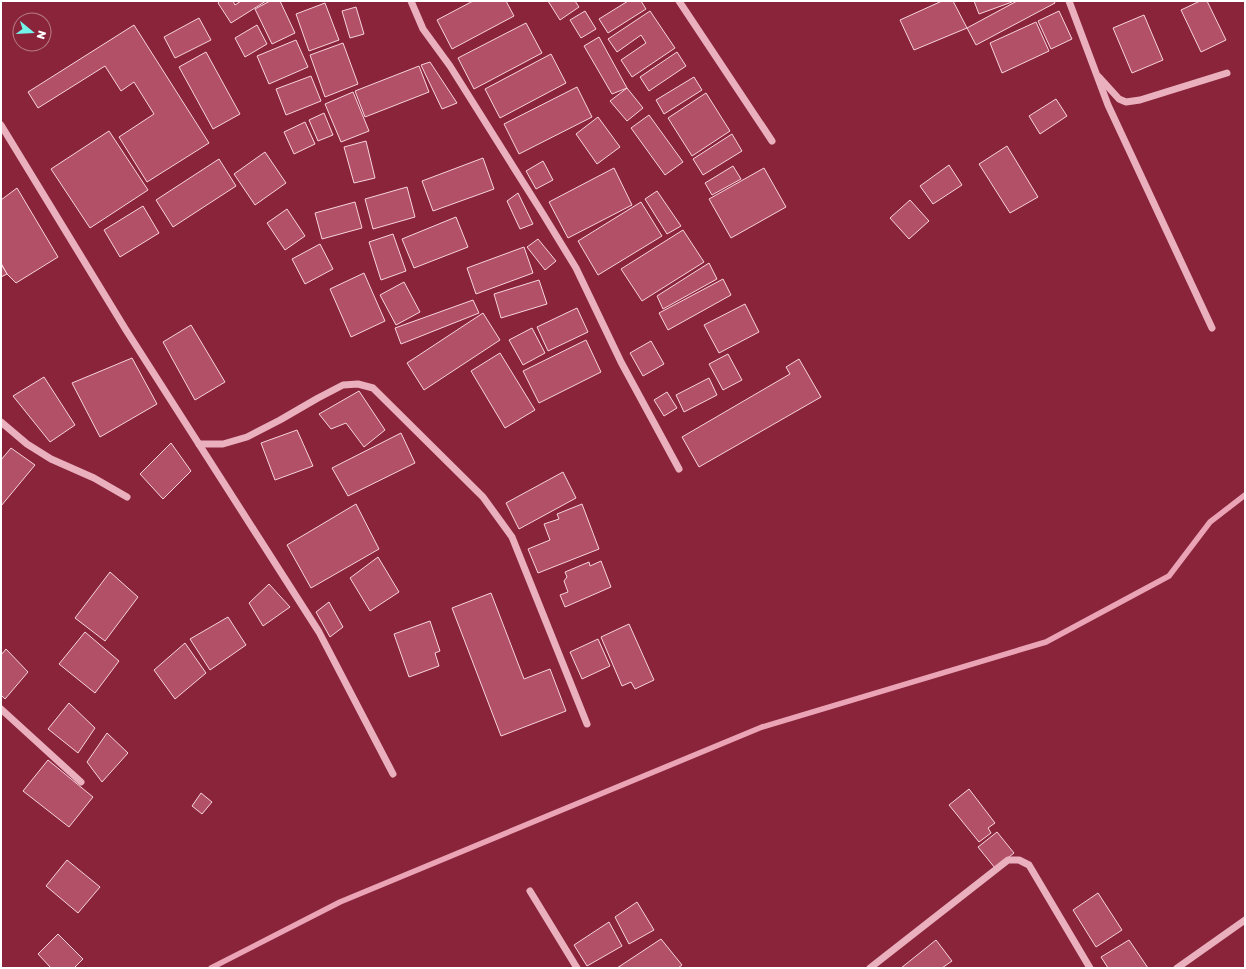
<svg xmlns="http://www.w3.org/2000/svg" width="1246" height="969" font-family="'Golos Text',sans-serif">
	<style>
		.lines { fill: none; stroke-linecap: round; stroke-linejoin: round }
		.stream { stroke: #eaa4b6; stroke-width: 5.5 }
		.building { fill: #b25068; stroke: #f7d4dd }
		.minor { stroke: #eab0be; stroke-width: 7 }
	</style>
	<rect width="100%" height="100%" fill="#89243b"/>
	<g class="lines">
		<path class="stream" d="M211,968L340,902L762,727L1046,642L1169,576L1210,522L1245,495"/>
	</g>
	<g class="building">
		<path d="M220,1H233L235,5L241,1H266L231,23L218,3Z"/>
		<path d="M270,1H280L295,33L272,44L255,9Z"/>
		<path d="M473,1H506L514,16L452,49L437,20Z"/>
		<path d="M548,1H575L579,7L560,20Z"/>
		<path d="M628,1H641L646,9L608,33L599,19Z"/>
		<path d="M942,1H953L967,28L914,50L900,20Z"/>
		<path d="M974,1H1012V2L979,14Z"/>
		<path d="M1017,1H1054L1055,3L976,45L967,28Z"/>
		<path d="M1200,1H1207L1226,40L1201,52L1181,10Z"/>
		<path d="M325,3L339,40L309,51L296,14Z"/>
		<path d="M356,7L364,34L350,38L342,11Z"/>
		<path d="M585,11L596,29L581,38L570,20Z"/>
		<path d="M650,11L675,48L632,77L621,60L646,43L641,35L617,52L608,39Z"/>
		<path d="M1059,11L1072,39L1051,49L1038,21Z"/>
		<path d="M1144,15L1163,60L1132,73L1113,28Z"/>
		<path d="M199,18L211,40L175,58L164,37Z"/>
		<path d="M1036,22L1049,51L1002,73L990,43Z"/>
		<path d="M526,23L542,53L474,89L458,58Z"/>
		<path d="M134,25L209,143L147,182L119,137L154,114L134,82L121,91L105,66L38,108L28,92Z"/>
		<path d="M257,25L267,44L245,57L235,38Z"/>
		<path d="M599,37L627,88L612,94L584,46Z"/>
		<path d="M296,40L308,67L269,84L257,56Z"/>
		<path d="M343,43L358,84L325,97L310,55Z"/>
		<path d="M206,52L240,114L213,129L179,67Z"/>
		<path d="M677,52L686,66L649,91L640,77Z"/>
		<path d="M551,54L566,83L500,118L485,89Z"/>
		<path d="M430,62L457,103L442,109L421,65Z"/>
		<path d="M419,66L429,92L365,117L355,91Z"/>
		<path d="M311,76L321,101L286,115L276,89Z"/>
		<path d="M694,77L702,90L664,114L656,100Z"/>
		<path d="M577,87L592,117L519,154L504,124Z"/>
		<path d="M627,88L643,108L627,121L610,101Z"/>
		<path d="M353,92L369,131L341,142L325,104Z"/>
		<path d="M706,93L730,131L692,156L668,118Z"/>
		<path d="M1056,99L1067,116L1040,134L1029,116Z"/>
		<path d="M324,113L333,135L318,141L309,120Z"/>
		<path d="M649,115L683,162L665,175L631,128Z"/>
		<path d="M598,117L620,147L597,164L576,134Z"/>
		<path d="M305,122L315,144L294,154L284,132Z"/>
		<path d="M109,131L148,190L90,228L51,169Z"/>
		<path d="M732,134L742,151L703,175L693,159Z"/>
		<path d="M366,141L375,178L354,183L344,147Z"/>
		<path d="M1007,146L1038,197L1010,213L979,164Z"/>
		<path d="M265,152L286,183L255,205L234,174Z"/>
		<path d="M483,158L494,189L433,211L422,181Z"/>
		<path d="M219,159L236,186L173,227L156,200Z"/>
		<path d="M543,161L553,180L536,189L526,171Z"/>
		<path d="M949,165L962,185L933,204L920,186Z"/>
		<path d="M733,166L741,179L712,195L705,183Z"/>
		<path d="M614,168L632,205L568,238L549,202Z"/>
		<path d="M764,168L786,207L731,238L709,199Z"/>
		<path d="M407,187L415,217L373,229L365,199Z"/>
		<path d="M17,188L58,257L16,283L7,274L1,263V200Z"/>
		<path d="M657,191L681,226L667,234L645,199Z"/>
		<path d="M518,193L533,224L520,229L507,201Z"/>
		<path d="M910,200L929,221L909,239L890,218Z"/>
		<path d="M355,202L362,228L322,239L315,213Z"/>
		<path d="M641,202L662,236L598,275L578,241Z"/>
		<path d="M143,206L159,233L120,257L104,230Z"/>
		<path d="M287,209L305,236L285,250L267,223Z"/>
		<path d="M456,217L468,247L414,268L402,239Z"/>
		<path d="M683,230L704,262L642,301L621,269Z"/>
		<path d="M393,234L406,271L381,280L369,242Z"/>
		<path d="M538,239L556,261L545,270L527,247Z"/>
		<path d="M320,244L333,269L305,284L292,259Z"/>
		<path d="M524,247L533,273L476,294L467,268Z"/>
		<path d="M709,263L717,279L663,309L657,296Z"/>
		<path d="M1,264L7,274L1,277Z"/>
		<path d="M364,273L385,321L351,337L330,289Z"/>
		<path d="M723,279L731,295L668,330L659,313Z"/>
		<path d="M539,280L547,304L501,318L494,294Z"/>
		<path d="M404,282L420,312L396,325L380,295Z"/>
		<path d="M473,300L479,313L401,344L395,328Z"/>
		<path d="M745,304L759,332L719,353L704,325Z"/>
		<path d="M577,308L588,332L548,351L537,327Z"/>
		<path d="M483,313L500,340L424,390L407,363Z"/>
		<path d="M191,325L225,382L195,400L163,342Z"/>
		<path d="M532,328L545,353L523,365L509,340Z"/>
		<path d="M586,340L601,372L539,403L523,371Z"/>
		<path d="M651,341L664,364L643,376L630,353Z"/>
		<path d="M500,353L535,410L505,428L471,371Z"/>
		<path d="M728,354L742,380L723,390L709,364Z"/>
		<path d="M132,358L157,404L100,437L72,383Z"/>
		<path d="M799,359L821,397L699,467L682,437L790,374L786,367Z"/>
		<path d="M44,377L75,425L50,442L13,396Z"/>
		<path d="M709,378L717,395L684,412L676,395Z"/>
		<path d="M359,391L385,430L364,447L346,423L331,429L319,414Z"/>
		<path d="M667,392L677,408L664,416L654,400Z"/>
		<path d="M297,430L313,466L275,480L261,443Z"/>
		<path d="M401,433L415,463L348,496L332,468Z"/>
		<path d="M171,443L191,471L163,499L140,474Z"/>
		<path d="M11,448L35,465L1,506V460Z"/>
		<path d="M563,472L576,498L519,529L506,503Z"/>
		<path d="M356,504L379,549L311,588L287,545Z"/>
		<path d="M582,504L599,549L538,573L528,549L550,540L544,524L559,519L557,514Z"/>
		<path d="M378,557L399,592L370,611L350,578Z"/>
		<path d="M601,561L611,587L565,607L560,595L568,592L564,581L567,577L565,572L589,562L590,566Z"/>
		<path d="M110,572L138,597L105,641L75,618Z"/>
		<path d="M269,584L290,607L263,626L249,603Z"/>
		<path d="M491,593L524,679L550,669L566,711L501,736L452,608Z"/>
		<path d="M329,602L343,627L330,637L316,612Z"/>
		<path d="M228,617L246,645L210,670L190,639Z"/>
		<path d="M430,621L440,651L435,653L439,666L409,677L394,634Z"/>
		<path d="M629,624L654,680L635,689L631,682L622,686L601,637Z"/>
		<path d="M85,632L119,661L95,693L59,664Z"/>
		<path d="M598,639L610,666L582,679L570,652Z"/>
		<path d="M185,643L206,673L175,699L154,670Z"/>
		<path d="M6,649L28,672L5,699L1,695V655Z"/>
		<path d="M69,703L95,728L78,753L48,729Z"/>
		<path d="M107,733L128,753L102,782L87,762Z"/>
		<path d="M48,760L93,797L69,827L23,791Z"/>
		<path d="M969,789L995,823L988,828L991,833L979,842L949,805Z"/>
		<path d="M201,793L212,802L202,814L192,806Z"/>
		<path d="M997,832L1014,853L995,868L978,847Z"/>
		<path d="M67,860L100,887L78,913L46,886Z"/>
		<path d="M1098,893L1122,930L1096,947L1073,910Z"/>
		<path d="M637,902L654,930L629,944L615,917Z"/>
		<path d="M609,922L622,946L587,966L574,945Z"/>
		<path d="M58,934L83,959L74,968H51L38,954Z"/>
		<path d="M661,939L682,965L678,968H617Z"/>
		<path d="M936,940L952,961L942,968H901Z"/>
		<path d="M1129,940L1148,968H1108L1101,957Z"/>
	</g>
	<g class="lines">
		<g class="minor">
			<path d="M411,1L423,29L450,66L543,214L576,268L621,362L679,469"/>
			<path d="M679,1L772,141"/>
			<path d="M1069,1L1108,105L1212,328"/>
			<path d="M1099,77L1119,99L1126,102L1140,100L1227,73"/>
			<path d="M1,125L126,330L319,632L393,774"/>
			<path d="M1,422L27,444L51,459L94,478L127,497"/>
			<path d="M199,444H223L247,437L280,420L318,398L343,385L358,384L373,388L483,497L512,537L587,724"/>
			<path d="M1,709L81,782"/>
			<path d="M530,891L577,968"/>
			<path d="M870,968L1008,860H1019L1029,865L1090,968"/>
			<path d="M1177,968L1245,920"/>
		</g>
	</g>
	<rect width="1246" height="969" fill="none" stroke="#ffffff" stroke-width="4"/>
	<g transform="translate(32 32) rotate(108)"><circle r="19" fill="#89243b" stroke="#b87c89"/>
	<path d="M0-3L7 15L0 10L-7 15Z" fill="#73f4ea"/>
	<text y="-6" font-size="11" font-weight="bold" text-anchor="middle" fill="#ffffff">N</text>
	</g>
</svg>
